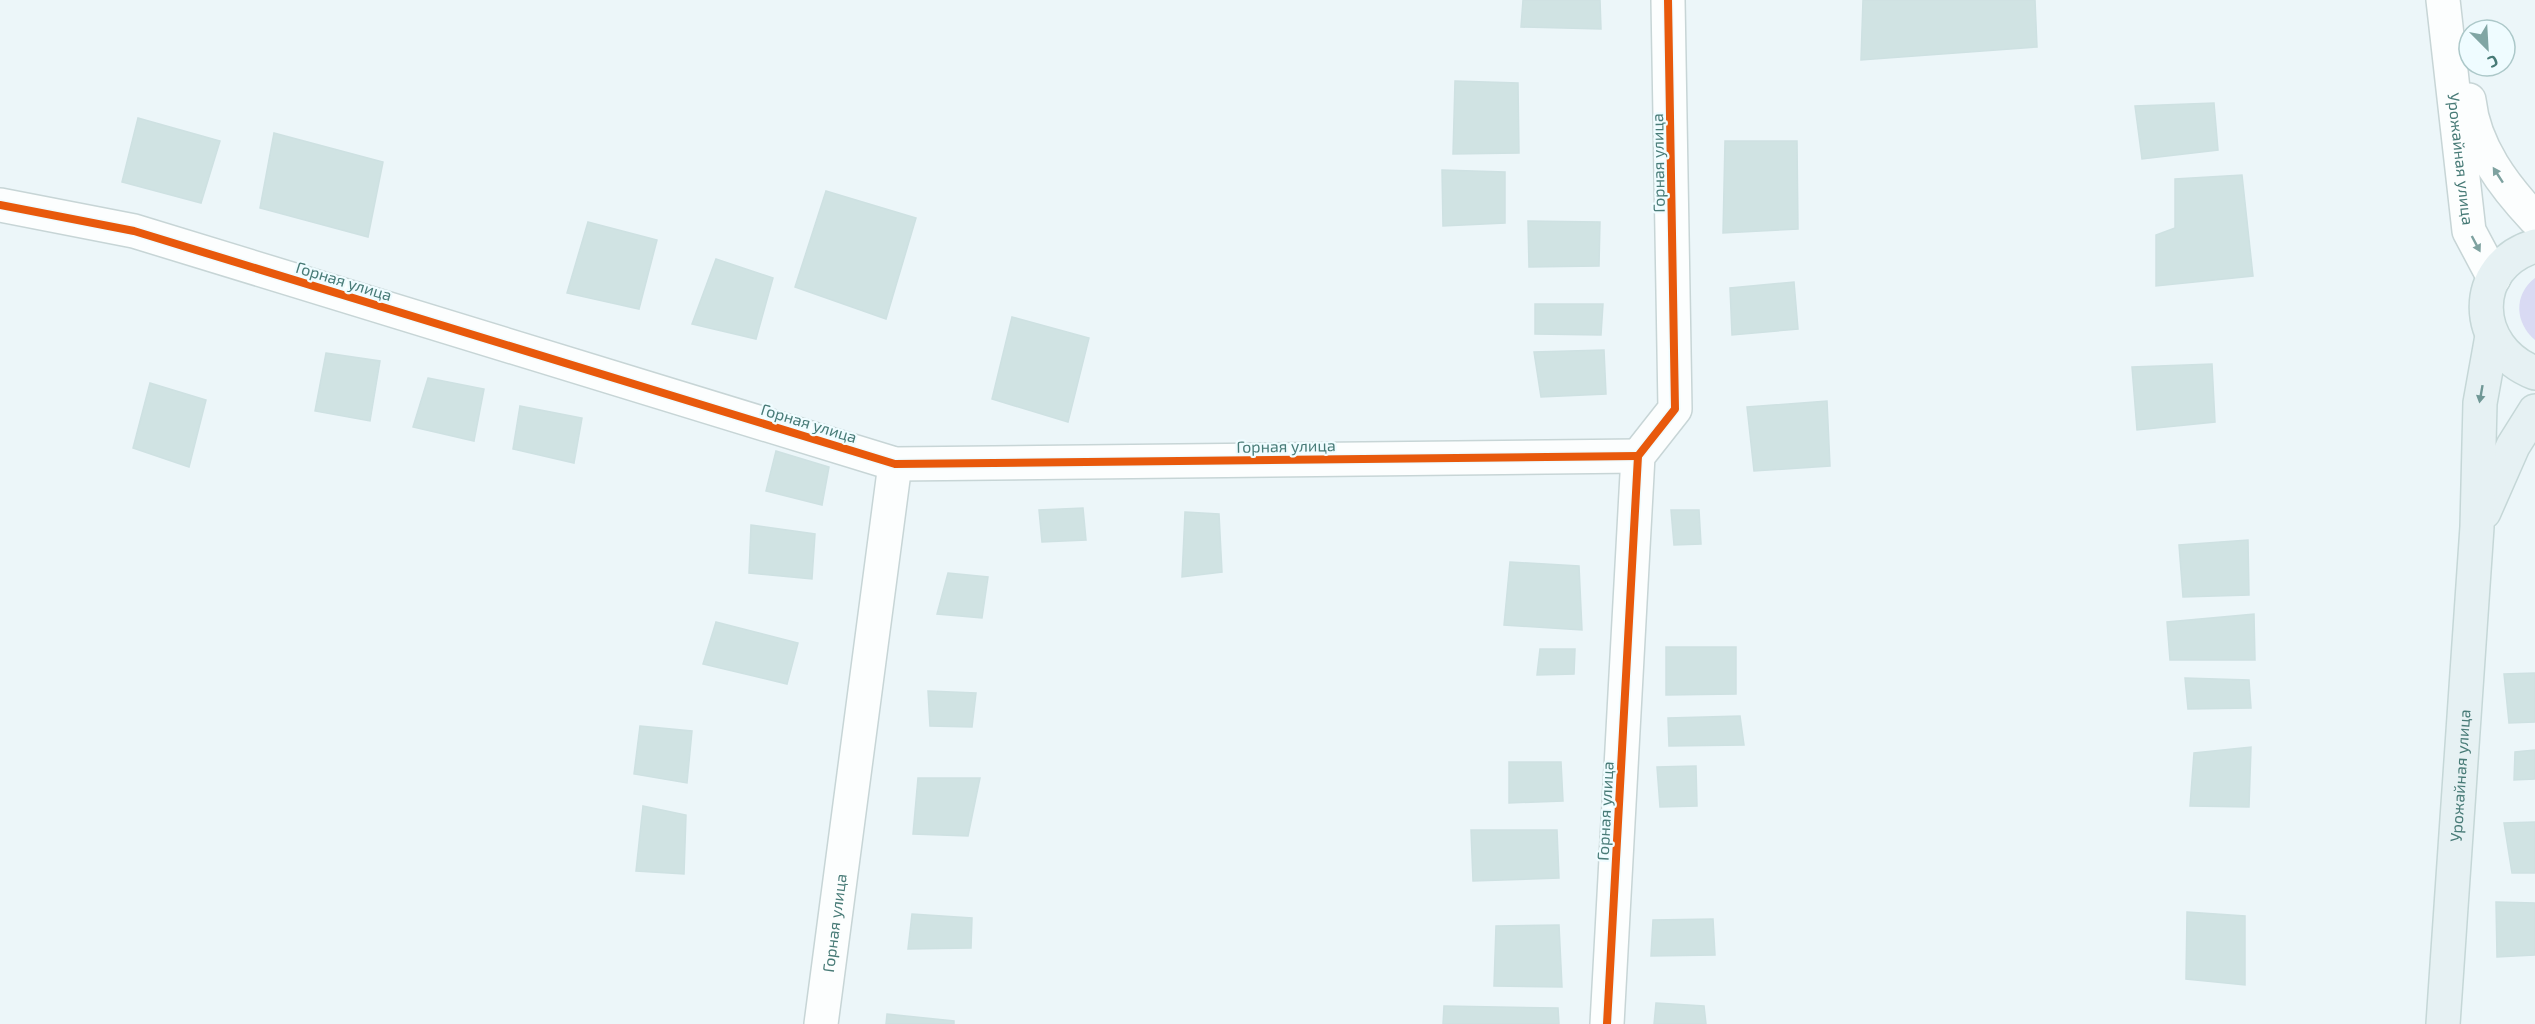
<svg xmlns="http://www.w3.org/2000/svg" width="2535" height="1024" font-family="'Exo 2',sans-serif">
	<style>
		.green { fill: #d9daf3 }
		.building { fill: #d0e3e3; stroke: #cee1e2; stroke-width: 1.5 }
		.lines { fill: none; stroke-linecap: round; stroke-linejoin: round }
		.minor-casing { stroke: #c7d5d6; stroke-width: 36 }
		.major-casing { stroke: #c5d7d7; stroke-width: 36 }
		.minor { stroke: #fcfefe; stroke-width: 33 }
		.major { stroke: #e6f1f3; stroke-width: 33 }
		.cycleway-casing { stroke: #effcff; stroke-width: 11 }
		.cycleway { stroke: #e8590c; stroke-width: 8 }
		.oneway { fill: #7ea2a0 }
		.oneway2 { fill: #709896 }
		.labels { text-anchor: middle; stroke-width: 4.5; stroke-linejoin: round; paint-order: stroke }
		.street-label { font-size: 16px; fill: #487b77; stroke: #effcff }
	</style>
	<rect width="100%" height="100%" fill="#ecf6f9"/>
	<path class="green" d="M2535,278V340C2515,323 2513,295 2535,278Z"/>
	<g class="building">
		<path d="M1523,0H1600L1601,29L1521,27Z"/>
		<path d="M1863,0H2035L2037,47L1861,60Z"/>
		<path d="M1455,81L1518,83L1519,153L1453,154Z"/>
		<path d="M2214,103L2218,150L2142,159L2135,106Z"/>
		<path d="M138,118L220,141L201,203L122,182Z"/>
		<path d="M274,133L383,162L368,237L260,208Z"/>
		<path d="M1725,141H1797L1798,229L1723,233Z"/>
		<path d="M1442,170L1505,172V223L1443,226Z"/>
		<path d="M2242,175L2253,276L2156,286V235L2175,228V179Z"/>
		<path d="M826,191L916,218L886,319L795,287Z"/>
		<path d="M1528,221L1600,222L1599,266L1529,267Z"/>
		<path d="M588,222L657,240L639,309L567,293Z"/>
		<path d="M716,259L773,278L756,339L692,324Z"/>
		<path d="M1794,282L1798,329L1732,335L1730,288Z"/>
		<path d="M1535,304H1603L1601,335L1535,334Z"/>
		<path d="M1012,317L1089,338L1068,422L992,399Z"/>
		<path d="M1604,350L1606,394L1541,397L1534,352Z"/>
		<path d="M326,353L380,361L370,421L315,411Z"/>
		<path d="M2212,364L2215,422L2137,430L2132,367Z"/>
		<path d="M428,378L484,389L474,441L413,427Z"/>
		<path d="M150,383L206,400L189,467L133,448Z"/>
		<path d="M1827,401L1830,466L1754,471L1747,407Z"/>
		<path d="M520,406L582,418L574,463L513,449Z"/>
		<path d="M776,451L829,467L822,505L766,491Z"/>
		<path d="M1083,508L1086,540L1042,542L1039,510Z"/>
		<path d="M1671,510H1699L1701,544L1674,545Z"/>
		<path d="M1185,512L1219,514L1222,572L1182,577Z"/>
		<path d="M751,525L815,534L812,579L749,573Z"/>
		<path d="M2248,540L2249,595L2183,597L2179,545Z"/>
		<path d="M1510,562L1579,566L1582,630L1504,625Z"/>
		<path d="M948,573L988,577L982,618L937,614Z"/>
		<path d="M2254,614L2255,660H2170L2167,622Z"/>
		<path d="M716,622L798,643L787,684L703,664Z"/>
		<path d="M1666,647H1736V694L1666,695Z"/>
		<path d="M1540,649H1575L1574,674L1537,675Z"/>
		<path d="M2535,673V722L2509,723L2504,674Z"/>
		<path d="M2185,678L2249,680L2251,708L2188,709Z"/>
		<path d="M928,691L976,693L972,727L930,726Z"/>
		<path d="M1740,716L1744,745L1669,746L1668,718Z"/>
		<path d="M640,726L692,731L687,783L634,774Z"/>
		<path d="M2251,747L2249,807L2190,806L2194,753Z"/>
		<path d="M2535,750V779L2514,780L2515,752Z"/>
		<path d="M1509,762H1561L1563,801L1509,803Z"/>
		<path d="M1696,766L1697,806L1660,807L1657,767Z"/>
		<path d="M918,778H980L968,836L913,834Z"/>
		<path d="M643,806L686,815L684,874L636,871Z"/>
		<path d="M2535,822V873H2512L2504,823Z"/>
		<path d="M1471,830H1557L1559,878L1473,881Z"/>
		<path d="M2496,902L2535,903V955L2497,957Z"/>
		<path d="M2187,912L2245,916V985L2186,979Z"/>
		<path d="M912,914L972,918L971,948L908,949Z"/>
		<path d="M1713,919L1715,955L1651,956L1653,920Z"/>
		<path d="M1559,925L1562,987L1494,986L1496,926Z"/>
		<path d="M1656,1003L1704,1006L1706,1024H1654Z"/>
		<path d="M1444,1006L1558,1008L1559,1024H1443Z"/>
		<path d="M887,1014L954,1021V1024H886Z"/>
	</g>
	<g class="lines">
		<g class="minor-casing">
			<g id="minor">
				<path id="s1" d="M2443,0L2469,231L2494,278"/>
				<path d="M2469,100C2474,147 2504,186 2535,219"/>
				<path d="M0,205L134,231L895,464L1638,456"/>
				<path id="s2" d="M821,1024L895,464"/>
				<path d="M1607,1024L1638,456L1675,409L1668,0"/>
			</g>
		</g>
		<g class="major-casing">
			<g id="major">
				<path d="M2535,246C2469,266 2471,348 2535,373"/>
				<path d="M2484,512L2513,446L2535,411"/>
				<path id="s3" d="M2443,1024L2477,527L2480,403L2492,336"/>
			</g>
		</g>
		<use href="#minor" class="minor"/>
		<use href="#major" class="major"/>
		<g class="cycleway-casing">
			<g id="cycleway">
				<path d="M0,205L134,231L895,464L1638,456"/>
				<path d="M1607,1024L1638,456L1675,409L1668,0"/>
			</g>
		</g>
		<use href="#cycleway" class="cycleway"/>
	</g>
	<defs><path id="oneway-solid" d="M-6-.8H1V-3.2L6.5 0L1 3.2V.8H-6Z" transform="scale(1.5)"/></defs>
	<g class="oneway">
		<use href="#oneway-solid" transform="translate(2498 175) rotate(-123)"/>
		<use href="#oneway-solid" transform="translate(2476 244) rotate(62)"/>
	</g>
	<use class="oneway2" href="#oneway-solid" transform="translate(2481 394) rotate(100)"/>
	<g class="labels">
		<g class="street-label">
			<text dy="6" stroke="none"><textPath href="#s1" startOffset="160">Урожайная улица</textPath></text>
			<text transform="translate(1658 163) rotate(-91)" y="6">Горная улица</text>
			<text transform="translate(344 281) rotate(17)" y="6">Горная улица</text>
			<text transform="translate(809 423) rotate(17)" y="6">Горная улица</text>
			<text transform="translate(1286 446) rotate(-1)" y="6">Горная улица</text>
			<text dy="6" stroke="none"><textPath href="#s3" startOffset="249">Урожайная улица</textPath></text>
			<text transform="translate(1605 811) rotate(-87)" y="6">Горная улица</text>
			<text dy="6" stroke="none"><textPath href="#s2" startOffset="102">Горная улица</textPath></text>
		</g>
	</g>
	<g transform="translate(2487 48) rotate(156)"><circle r="28" fill="#effcff" stroke="#acc8c9" stroke-width="1.5"/>
	<path d="M0-4.5L10 22L0 15L-10 22Z" fill="#81a6a4"/>
	<text y="-9" font-size="16" font-weight="bold" text-anchor="middle" fill="#487b77">С</text>
	</g>
</svg>
